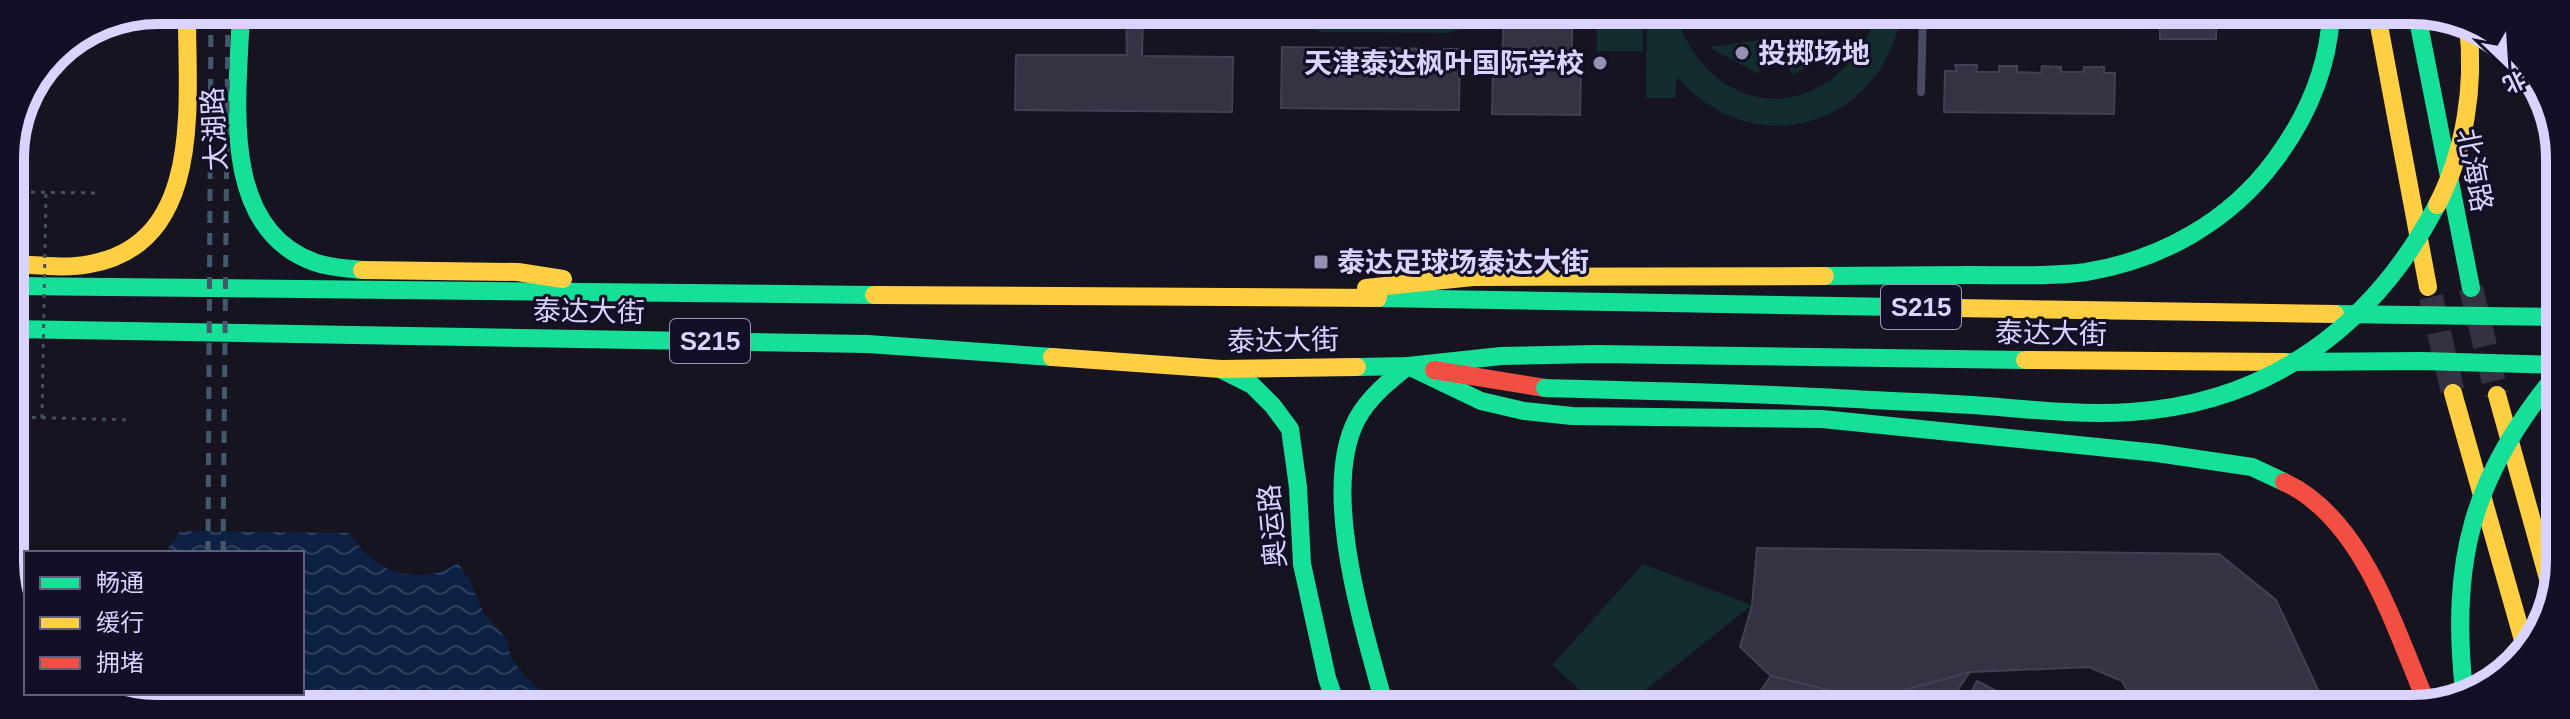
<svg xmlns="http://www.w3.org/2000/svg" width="2570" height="719" font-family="Helvetica,'Noto Sans SC',sans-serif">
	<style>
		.park { fill: #132c2d }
		.water { fill: url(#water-waves) }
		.building { fill: #343243; stroke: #433f54; stroke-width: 2 }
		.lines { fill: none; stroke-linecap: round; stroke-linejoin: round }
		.primary-tunnel { stroke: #333142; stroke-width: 24; stroke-dasharray: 24 12; stroke-linecap: butt }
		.path { stroke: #44505f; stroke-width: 3; stroke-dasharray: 4 6; stroke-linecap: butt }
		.lane { stroke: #4a4962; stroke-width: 8 }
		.fast { stroke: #16e098; stroke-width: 18 }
		.slow { stroke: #ffcf43; stroke-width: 18 }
		.jam { stroke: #f24e42; stroke-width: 18 }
		.rail { stroke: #43596b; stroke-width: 5; stroke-dasharray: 12 10; stroke-linecap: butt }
		.path-bridge { stroke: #44505f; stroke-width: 3; stroke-dasharray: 4 6; stroke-linecap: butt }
		.fast-bridge { stroke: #16e098; stroke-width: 18 }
		.slow-bridge { stroke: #ffcf43; stroke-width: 18 }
		.poi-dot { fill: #9591b1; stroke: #130f26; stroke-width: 3 }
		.labels { text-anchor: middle; stroke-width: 6; stroke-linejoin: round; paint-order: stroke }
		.shield { fill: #130f26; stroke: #9e99be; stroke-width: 2 }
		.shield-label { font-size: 26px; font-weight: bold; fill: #d9d4ff }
		.poi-label { font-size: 28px; font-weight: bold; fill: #d9d4ff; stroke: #130f26; text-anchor: start }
		.street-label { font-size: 28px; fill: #d9d4ff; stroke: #130f26 }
		.rim { fill: none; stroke: #d9d4ff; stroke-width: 10 }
	</style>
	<defs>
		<pattern id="water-waves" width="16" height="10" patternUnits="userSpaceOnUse" patternTransform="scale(2)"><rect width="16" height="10" fill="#0d2144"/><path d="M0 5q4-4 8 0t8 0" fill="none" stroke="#304060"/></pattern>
	</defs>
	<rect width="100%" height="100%" fill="#161421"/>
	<g class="park">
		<path d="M1291,12H1309L1323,19L1448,20L1465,13H1485L1474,25L1448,33L1321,32L1304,26Z"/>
		<path d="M1647,13H1677C1680,29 1688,45 1697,57C1740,113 1811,112 1853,57C1864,44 1872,31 1874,14H1901C1882,128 1751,165 1677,76L1675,98H1646Z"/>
		<path d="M1685,13L1866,14V22H1685Z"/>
		<rect x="1597" y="15" width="46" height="36"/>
		<path d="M1766,39L1765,57L1758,74L1709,47Z"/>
		<path d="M1785,40L1841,49L1792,75L1785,58Z"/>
		<path d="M1643,564L1752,605L1624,707H1600L1552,665Z"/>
	</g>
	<path class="water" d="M180,531L350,533C373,573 419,588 458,563L470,581L484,614L506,638L511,658L524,675L546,695L550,705L120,704L111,699L112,693H302V553H165Z"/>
	<g class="building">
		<path d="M1126,12H1186L1143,13L1142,56L1233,57L1232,112L1015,110L1016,55H1127Z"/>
		<path d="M1504,13H1572V69H1581L1580,115L1492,114L1493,67H1502Z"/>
		<rect x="2160" y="14" width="56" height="25"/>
		<path d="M1282,47L1460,49L1459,110L1281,108Z"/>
		<path d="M1955,65H1977L1976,72H1999V66H2017V72L2041,73L2042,66L2061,67V72H2083L2084,67H2104V73H2115L2114,114L1944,112L1945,71H1957Z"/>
		<path d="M1757,548L2219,554L2276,600L2327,709L2137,708L2122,681L2089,667L1970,672L1869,700L1771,676L1740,647L1752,605Z"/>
		<path d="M1970,672L1945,708L1749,707L1771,676L1869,700Z"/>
		<path d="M1977,681L2028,708H1963Z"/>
	</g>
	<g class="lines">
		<g class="primary-tunnel">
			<path d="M2471,288L2497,395"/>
			<path d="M2431,297L2453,393"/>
		</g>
		<g class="path">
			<path d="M11,192L100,193"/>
			<path d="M12,417L131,420"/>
		</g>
		<path class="lane" d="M1921,92L1923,14"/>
		<g class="fast">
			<path d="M241,10C239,90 216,227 314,262C329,268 346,268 362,270"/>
			<path d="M2417,15L2471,288"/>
			<path d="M1825,276C1874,276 1922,275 1971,275C2009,275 2049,277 2086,272C2161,260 2230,221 2275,160C2307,117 2328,68 2331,15"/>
			<path d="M11,286L874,295"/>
			<path d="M1378,298L1955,308"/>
			<path d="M2335,314L2556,317"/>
			<path d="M11,329L868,344L1052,357"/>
			<path d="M2284,362L2422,361L2556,365"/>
			<path d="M1408,366L1481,401L1524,411L1572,416L1822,419L2157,453L2252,467L2284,482"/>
			<path d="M1357,367L1408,366L1501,356L1596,354L2025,360"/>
			<path d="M1222,370L1252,385L1273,406L1290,429L1298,487L1302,564L1327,678L1337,707"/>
			<path d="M1385,707C1365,632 1319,491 1357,419C1369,397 1389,381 1408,366"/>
		</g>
		<g class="slow">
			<path d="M2377,15L2428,287"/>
			<path d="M11,264C37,265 65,269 90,264C207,243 186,97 187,10"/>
			<path d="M362,270L518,272L563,279"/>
			<path d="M1366,288L1473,277L1825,276"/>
			<path d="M874,295L1378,298"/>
			<path d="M1955,308L2335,314"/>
			<path d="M1052,357L1221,369L1357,367"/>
			<path d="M2025,360L2284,362"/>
			<path d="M2453,393L2525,647"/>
			<path d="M2497,395L2554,600"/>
		</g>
		<g class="jam">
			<path d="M1434,370L1545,388"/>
			<path d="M2284,482C2364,519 2395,630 2428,706"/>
		</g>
		<g class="rail">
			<path d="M208,553L211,10"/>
			<path d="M223,553L228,10"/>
			<path d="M207,704V693"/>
			<path d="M220,704V693"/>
		</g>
		<path class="path-bridge" d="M42,418L46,192"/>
		<g class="fast-bridge">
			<path d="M1545,388C1654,391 1763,393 1871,400C1910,402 1948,403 1986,406C2034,410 2083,415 2131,412C2270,403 2373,326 2437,205"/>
			<path d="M2464,691C2450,561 2472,476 2556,375"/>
		</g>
		<path class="slow-bridge" d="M2437,205C2465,151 2475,86 2468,26"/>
	</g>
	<g class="poi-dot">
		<circle cx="1742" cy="53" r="8"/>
		<circle cx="1600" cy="63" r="8"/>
		<rect x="1313" y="254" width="16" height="16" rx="4"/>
	</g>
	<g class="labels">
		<g class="shield">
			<rect x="1881" y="285" width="80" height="44" rx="6"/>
			<rect x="670" y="319" width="80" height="44" rx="6"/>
		</g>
		<g class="shield-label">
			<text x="1921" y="316">S215</text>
			<text x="710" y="350">S215</text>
		</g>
		<g class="poi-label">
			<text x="1758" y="63">投掷场地</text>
			<text x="1584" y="73" text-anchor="end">天津泰达枫叶国际学校</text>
			<text x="1337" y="272">泰达足球场泰达大街</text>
		</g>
		<g class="street-label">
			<text transform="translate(214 129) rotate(-93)" y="10">太湖路</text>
			<text transform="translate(2475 170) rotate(79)" y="10">北海路</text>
			<text transform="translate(589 311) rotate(1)" y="10">泰达大街</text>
			<text transform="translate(2051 333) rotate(1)" y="10">泰达大街</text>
			<text transform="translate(1283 340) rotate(-1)" y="10">泰达大街</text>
			<text transform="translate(1272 526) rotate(-95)" y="10">奥运路</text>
		</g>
	</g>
	<path d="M0 0H2570V719H0ZM158 24H2412A134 134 0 0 1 2546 158V561A134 134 0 0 1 2412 695H158A134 134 0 0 1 24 561V158A134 134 0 0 1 158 24Z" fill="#130f26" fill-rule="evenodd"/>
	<path class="rim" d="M158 24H2412A134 134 0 0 1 2546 158V561A134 134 0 0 1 2412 695H158A134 134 0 0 1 24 561V158A134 134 0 0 1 158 24Z"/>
	<rect x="24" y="551" width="280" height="144" fill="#130f26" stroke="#625e7d" stroke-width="2"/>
	<rect x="40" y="577" width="40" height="12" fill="#16e098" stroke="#625e7d" stroke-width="2"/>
	<text x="96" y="591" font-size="24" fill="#d9d4ff">畅通</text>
	<rect x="40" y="617" width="40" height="12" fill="#ffcf43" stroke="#625e7d" stroke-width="2"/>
	<text x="96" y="631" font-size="24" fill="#d9d4ff">缓行</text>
	<rect x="40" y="657" width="40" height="12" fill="#f24e42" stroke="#625e7d" stroke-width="2"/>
	<text x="96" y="671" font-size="24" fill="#d9d4ff">拥堵</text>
	<g transform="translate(2506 64) rotate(155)" stroke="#130f26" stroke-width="6" paint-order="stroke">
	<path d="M0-6L14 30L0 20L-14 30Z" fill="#d9d4ff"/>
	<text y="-12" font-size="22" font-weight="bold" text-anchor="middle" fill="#d9d4ff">北</text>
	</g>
</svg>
